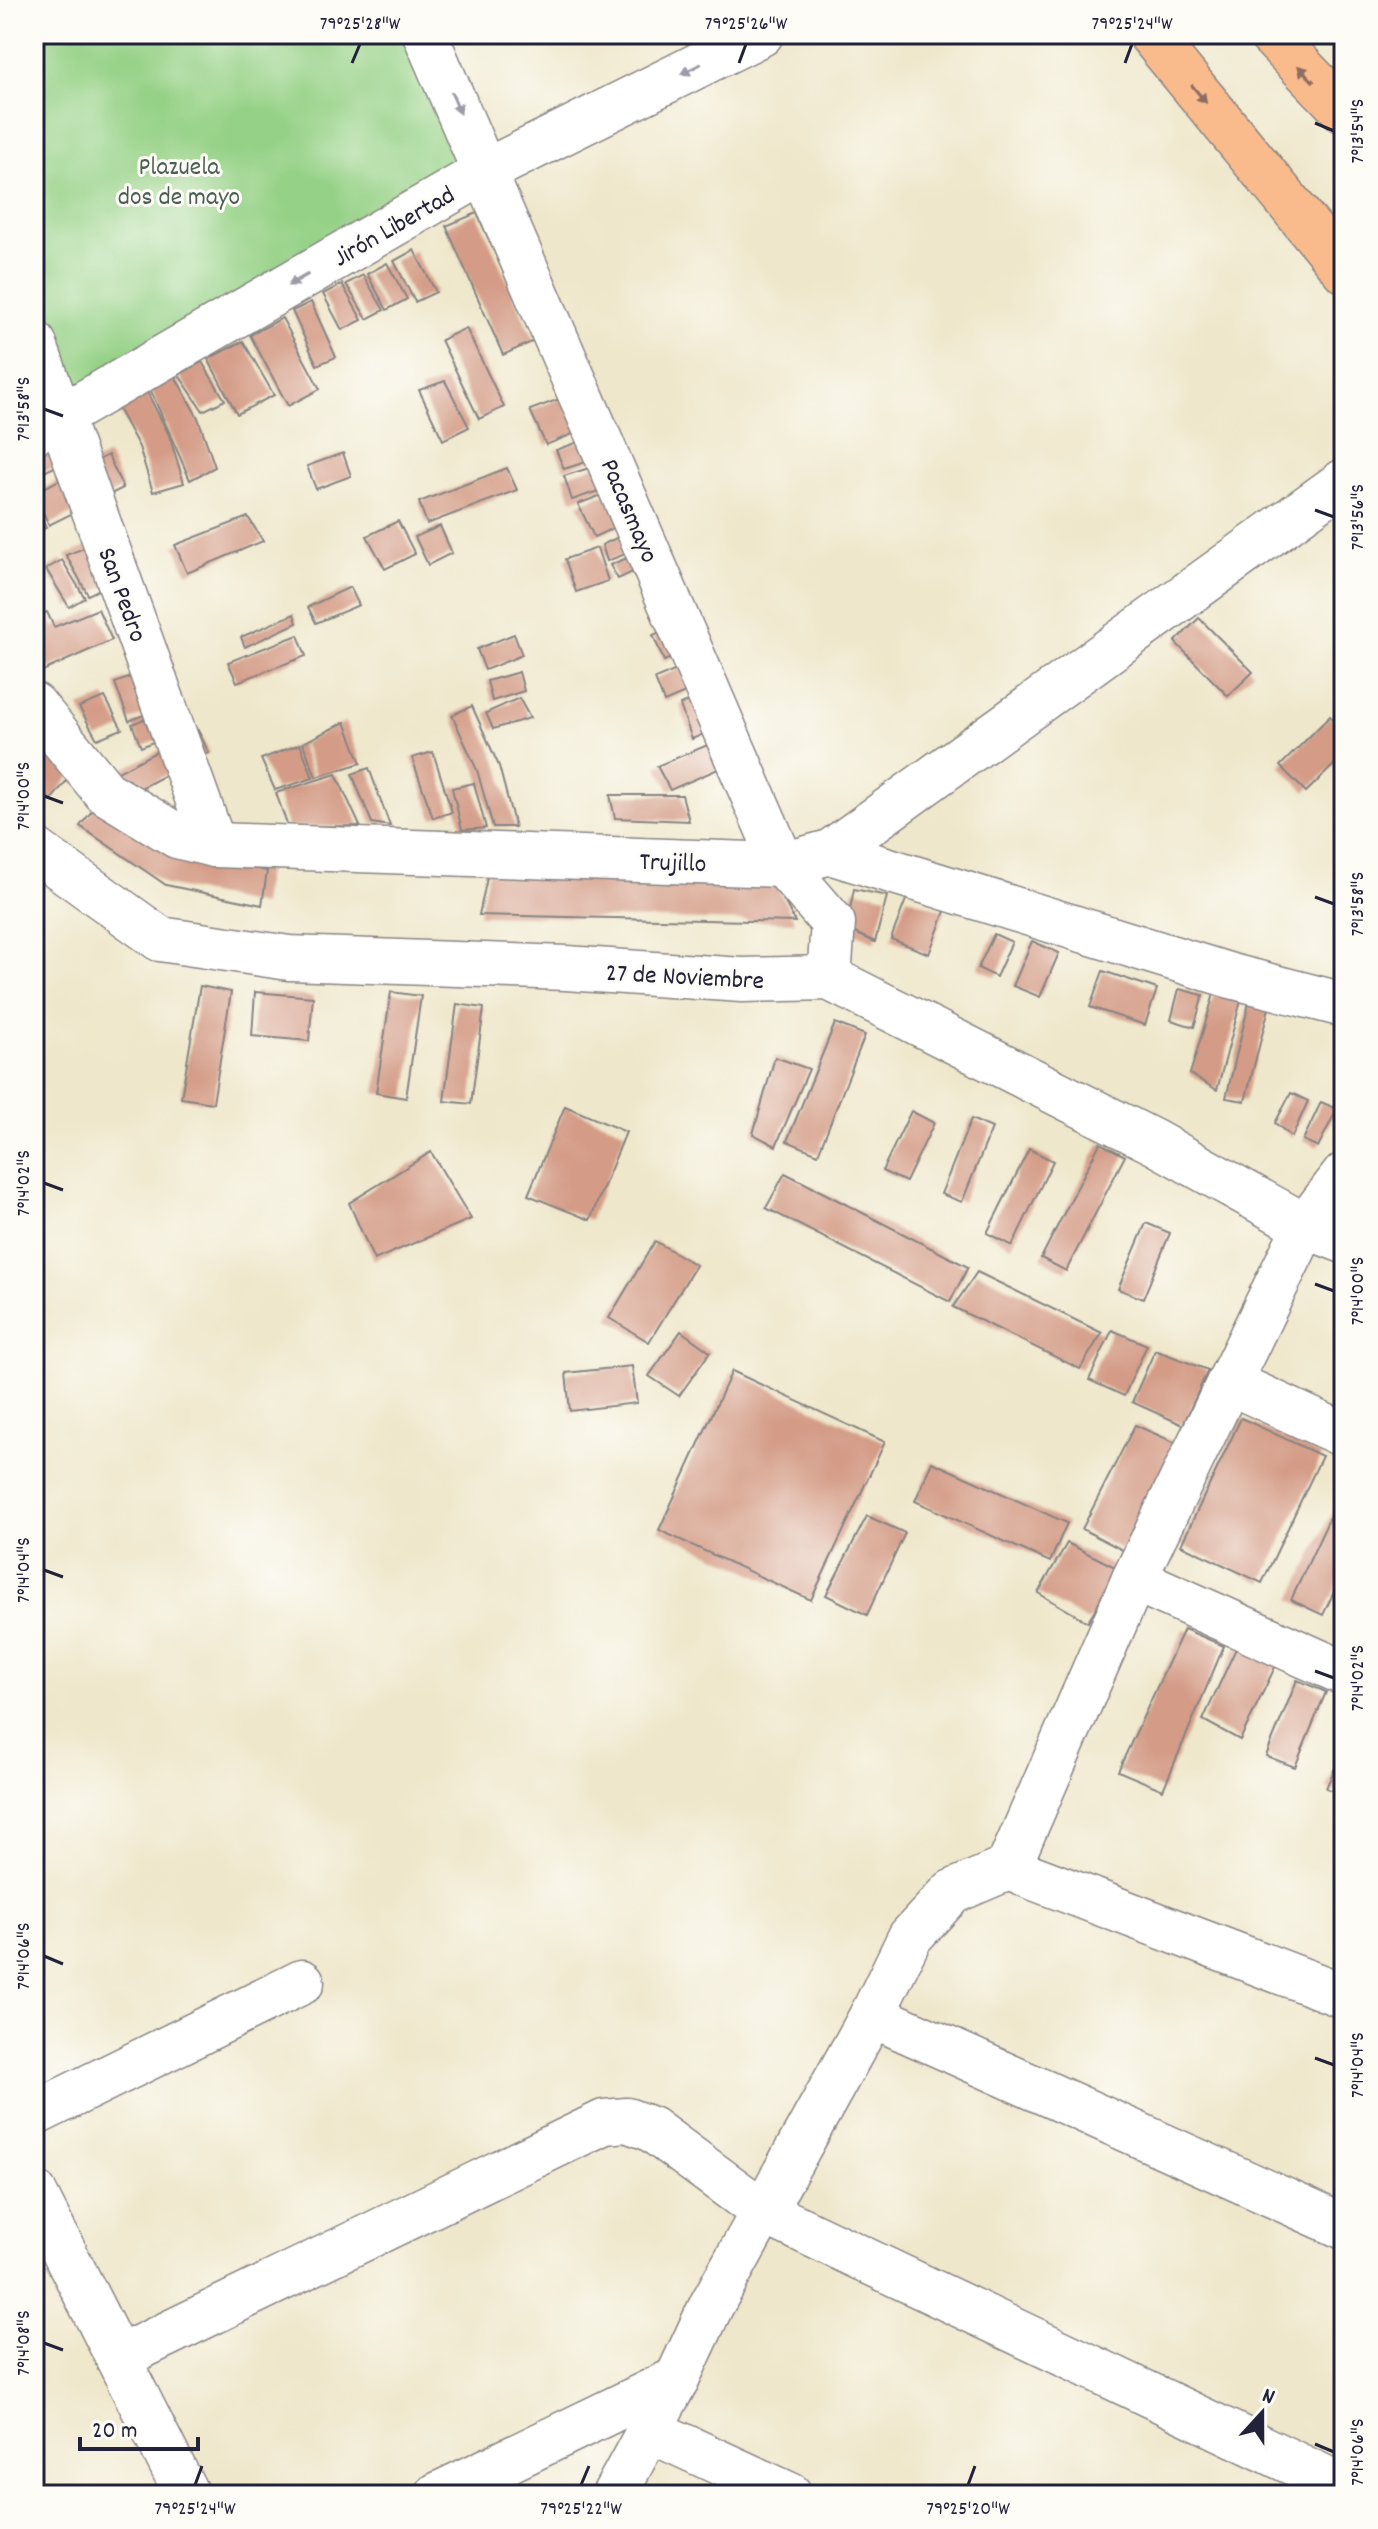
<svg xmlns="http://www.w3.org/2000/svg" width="1378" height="2529" font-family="Dekko,sans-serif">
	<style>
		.green { fill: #95d186; stroke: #5c7a60; stroke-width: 2 }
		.building { fill: #d49c87 }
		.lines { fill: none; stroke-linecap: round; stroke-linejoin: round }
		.minor-casing { stroke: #888483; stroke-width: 47 }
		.major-casing { stroke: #888483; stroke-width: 47 }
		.minor { stroke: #fff; stroke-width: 44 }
		.major { stroke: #fabb8c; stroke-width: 44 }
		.oneway { fill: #9c9ca7 }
		.oneway2 { fill: #8e6e64 }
		.ticks { fill: none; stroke: #22223b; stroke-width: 3 }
		.labels { text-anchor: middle; stroke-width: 6; stroke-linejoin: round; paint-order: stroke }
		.park-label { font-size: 26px; fill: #4a5f55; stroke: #fdfcf7 }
		.street-label { font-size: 26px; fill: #22223b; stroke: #fdfcf7 }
		.neatline { fill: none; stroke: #22223b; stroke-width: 3 }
		.ticks-label { font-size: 20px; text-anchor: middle; fill: #22223b }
	</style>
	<rect width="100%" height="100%" fill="#fdfcf7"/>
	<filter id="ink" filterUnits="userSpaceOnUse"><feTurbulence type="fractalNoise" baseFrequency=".0125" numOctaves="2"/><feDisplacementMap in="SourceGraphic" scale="16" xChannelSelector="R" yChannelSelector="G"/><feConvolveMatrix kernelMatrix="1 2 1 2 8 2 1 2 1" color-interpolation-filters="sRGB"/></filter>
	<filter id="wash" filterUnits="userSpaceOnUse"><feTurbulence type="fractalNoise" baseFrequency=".006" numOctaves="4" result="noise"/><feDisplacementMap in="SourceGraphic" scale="32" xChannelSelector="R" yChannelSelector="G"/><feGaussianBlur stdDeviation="1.8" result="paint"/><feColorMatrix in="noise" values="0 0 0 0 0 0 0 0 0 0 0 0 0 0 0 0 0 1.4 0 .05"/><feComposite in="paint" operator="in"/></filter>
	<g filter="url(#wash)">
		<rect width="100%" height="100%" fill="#efe7cb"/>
		<path class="green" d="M34,34H425L486,171L61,417L34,343Z"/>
		<g id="blocks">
			<g class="building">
				<path d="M477,213L534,341L503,355L446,226Z"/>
				<path d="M414,250L436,292L415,302L394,261Z"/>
				<path d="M387,263L407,299L387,310L367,274Z"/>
				<path d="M363,275L384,310L367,319L346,284Z"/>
				<path d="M342,284L362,320L342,330L323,294Z"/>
				<path d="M311,302L336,357L317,365L292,311Z"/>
				<path d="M282,318L320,389L288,406L250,335Z"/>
				<path d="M466,328L504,407L479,419L441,340Z"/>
				<path d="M243,341L274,395L237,414L208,359Z"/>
				<path d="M202,362L225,400L203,411L179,375Z"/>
				<path d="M175,376L198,418L215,467L190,480L150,389Z"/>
				<path d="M445,381L469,427L443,440L419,390Z"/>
				<path d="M146,390L169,435L184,483L153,492L139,447L115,403Z"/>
				<path d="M581,391L597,424L546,445L530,410Z"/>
				<path d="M612,430L620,451L564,469L556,450Z"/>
				<path d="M66,439L75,457L34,477V455Z"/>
				<path d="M343,453L351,476L316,489L307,466Z"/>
				<path d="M108,455L123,488L49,525L34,493Z"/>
				<path d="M614,460L622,483L572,500L564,476Z"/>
				<path d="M507,468L517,490L427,524L419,502Z"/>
				<path d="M623,487L635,518L594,537L578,504Z"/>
				<path d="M39,512L46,528L34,533V514Z"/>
				<path d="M248,517L263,541L187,573L175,545Z"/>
				<path d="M398,521L415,554L385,569L367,536Z"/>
				<path d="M440,526L452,553L428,565L415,537Z"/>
				<path d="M638,527L647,546L607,561L602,545Z"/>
				<path d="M107,539L125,577L88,595L66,555Z"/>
				<path d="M597,548L608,581L576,592L565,559Z"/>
				<path d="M644,551L650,564L618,579L610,565Z"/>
				<path d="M62,560L85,598L69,607L46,569Z"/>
				<path d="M350,587L359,605L316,623L308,607Z"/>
				<path d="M98,609L112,640L34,675V618L47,612L54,627Z"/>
				<path d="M294,614L297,623L245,647L241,637Z"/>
				<path d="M1199,618L1253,672L1228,696L1175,642Z"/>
				<path d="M679,625L690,650L664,661L653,635Z"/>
				<path d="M514,634L522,655L485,670L477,649Z"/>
				<path d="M298,635L306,656L237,682L228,662Z"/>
				<path d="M164,664L179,701L129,721L115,683Z"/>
				<path d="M681,668L690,691L664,702L655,679Z"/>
				<path d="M519,672L524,691L492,701L487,681Z"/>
				<path d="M105,697L122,729L97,739L79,707Z"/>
				<path d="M698,697L714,730L692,739L680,705Z"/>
				<path d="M519,698L530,718L493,729L486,713Z"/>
				<path d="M177,706L185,729L141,747L132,724Z"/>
				<path d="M472,706L499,766L515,827H493L477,770L452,715Z"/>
				<path d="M1330,716L1344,730V755L1306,792L1280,766Z"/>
				<path d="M345,722L361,763L316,777L303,743Z"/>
				<path d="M198,730L209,753L133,792L110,776Z"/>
				<path d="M722,739L732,763L670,790L657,766Z"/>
				<path d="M34,742L73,773L51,800L34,786Z"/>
				<path d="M300,744L313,778L275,790L261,759Z"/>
				<path d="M433,752L452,812L433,818L412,758Z"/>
				<path d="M369,768L390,826L372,823L352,774Z"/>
				<path d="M336,774L360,826L288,827L276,793Z"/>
				<path d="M474,783L486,828L462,830L452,788Z"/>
				<path d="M610,795H682L689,821L615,818Z"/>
				<path d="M96,806L178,854L267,871L262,905L166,885L80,826Z"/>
				<path d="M488,873L774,881L795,922L479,915Z"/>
				<path d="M854,889L887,896L875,942L846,929Z"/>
				<path d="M907,897L945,911L929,954L891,939Z"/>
				<path d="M994,934L1012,942L996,977L978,968Z"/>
				<path d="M1032,941L1059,953L1040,997L1013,986Z"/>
				<path d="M1103,971L1157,989L1145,1025L1090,1007Z"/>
				<path d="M1217,984L1243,993L1217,1090L1190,1074Z"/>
				<path d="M200,986L231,992L213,1103L181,1098Z"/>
				<path d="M1179,989L1203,995L1194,1027L1171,1020Z"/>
				<path d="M255,992L313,997L309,1041L252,1036Z"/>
				<path d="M391,992L421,996L406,1098L376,1093Z"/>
				<path d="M1249,1003L1269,1008L1245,1101L1226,1098Z"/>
				<path d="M457,1004L484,1008L471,1104L444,1101Z"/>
				<path d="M835,1023L865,1035L818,1154L787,1141Z"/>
				<path d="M775,1057L809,1069L776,1146L753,1134Z"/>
				<path d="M1291,1093L1308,1101L1292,1137L1275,1123Z"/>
				<path d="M1321,1102L1337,1109L1318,1147L1303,1140Z"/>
				<path d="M565,1106L626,1132L590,1220L528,1195Z"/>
				<path d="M911,1111L934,1123L906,1182L882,1171Z"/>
				<path d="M971,1119L992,1128L962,1202L941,1194Z"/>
				<path d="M1100,1143L1125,1156L1066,1271L1041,1258Z"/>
				<path d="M1029,1149L1053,1161L1012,1246L987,1233Z"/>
				<path d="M431,1152L471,1219L374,1260L349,1203Z"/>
				<path d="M785,1173L968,1267L950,1302L766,1208Z"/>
				<path d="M1146,1223L1170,1233L1143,1299L1118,1289Z"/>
				<path d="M655,1241L696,1265L649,1342L609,1318Z"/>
				<path d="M977,1272L1102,1333L1080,1369L953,1307Z"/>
				<path d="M1112,1330L1147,1345L1124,1396L1089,1380Z"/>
				<path d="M681,1331L710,1352L679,1396L649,1376Z"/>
				<path d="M1155,1350L1208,1370L1183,1425L1132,1402Z"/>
				<path d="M632,1366L637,1403L570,1411L566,1373Z"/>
				<path d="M732,1371L885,1442L811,1600L659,1530Z"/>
				<path d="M1241,1418L1322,1456L1262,1583L1181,1545Z"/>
				<path d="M1135,1425L1183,1446L1128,1553L1082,1529Z"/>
				<path d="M932,1462L1067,1523L1050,1562L915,1501Z"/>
				<path d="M1336,1504L1344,1508V1571L1323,1615L1291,1600Z"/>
				<path d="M867,1516L905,1533L867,1615L826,1595Z"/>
				<path d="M1067,1543L1117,1568L1088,1622L1038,1593Z"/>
				<path d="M1184,1629L1224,1646L1163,1790L1118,1771Z"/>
				<path d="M1237,1646L1277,1663L1240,1740L1203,1720Z"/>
				<path d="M1297,1680L1326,1692L1295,1767L1266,1756Z"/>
				<path d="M1344,1748V1796L1326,1788Z"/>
			</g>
		</g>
	</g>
	<g filter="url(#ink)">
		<use href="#blocks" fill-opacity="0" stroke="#888483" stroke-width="2"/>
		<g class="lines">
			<g class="minor-casing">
				<g id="minor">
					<path d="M425,34L783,865L833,923L829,978"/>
					<path d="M34,343L214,845"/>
					<path d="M34,432L486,171L761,34"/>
					<path d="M34,705L105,792L177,836L214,845L783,865L830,852L1231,976L1344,1005"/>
					<path d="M34,849L160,939L289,958L566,968L742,980L829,978L1154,1142L1305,1226L1344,1241"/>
					<path d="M830,852L1344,481"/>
					<path d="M1229,1382L1344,1435"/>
					<path d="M1134,1579L1344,1673"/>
					<path d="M1008,1868L1134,1579L1229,1382L1305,1226L1344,1175"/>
					<path d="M872,2015L1344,2227"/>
					<path d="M34,2114L302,1982"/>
					<path d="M34,2192L187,2495"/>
					<path d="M118,2358L604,2122L627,2120L651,2129L762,2211L1344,2487"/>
					<path d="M649,2430L790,2495"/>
					<path d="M437,2495L677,2379"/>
					<path d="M614,2495L677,2379L711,2306L872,2015L910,1937L952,1892L1008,1868L1344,1996"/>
				</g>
			</g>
			<g class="major-casing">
				<g id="major">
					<path d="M1150,34L1344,270"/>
					<path d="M1270,34L1344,111"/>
				</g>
			</g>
			<use href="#minor" class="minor"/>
			<use href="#major" class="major"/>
		</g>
		<defs><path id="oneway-solid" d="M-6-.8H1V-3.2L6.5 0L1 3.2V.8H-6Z" transform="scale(2)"/></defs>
		<g class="oneway">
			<use href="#oneway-solid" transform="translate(691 69) rotate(153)"/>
			<use href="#oneway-solid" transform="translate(456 103) rotate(66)"/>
			<use href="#oneway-solid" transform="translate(298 280) rotate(150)"/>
		</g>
		<g class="oneway2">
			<use href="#oneway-solid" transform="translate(1306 74) rotate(-134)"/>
			<use href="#oneway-solid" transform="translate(1199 94) rotate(51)"/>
		</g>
	</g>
	<path class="ticks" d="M352,63L360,44M739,63L746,44M1125,63L1132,44M1315,123L1334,131M44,409L63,416M1315,510L1334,517M44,796L63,803M1315,897L1334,904M44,1183L63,1190M1315,1284L1334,1291M44,1570L63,1577M1315,1671L1334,1678M44,1956L63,1964M1315,2058L1334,2065M44,2343L63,2350M1315,2444L1334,2452M195,2485L202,2466M581,2485L589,2466M968,2485L975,2466"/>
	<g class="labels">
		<g class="park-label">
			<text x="179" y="174">Plazuela<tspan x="179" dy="30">dos de mayo</tspan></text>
		</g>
		<g class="street-label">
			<text transform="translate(393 225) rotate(-30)" y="9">Jirón Libertad</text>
			<text transform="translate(631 510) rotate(67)" y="9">Pacasmayo</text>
			<text transform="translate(124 594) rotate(70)" y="9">San Pedro</text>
			<text transform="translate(673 861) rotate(2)" y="9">Trujillo</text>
			<text transform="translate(685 975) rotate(3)" y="9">27 de Noviembre</text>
		</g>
	</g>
	<rect width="1378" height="2529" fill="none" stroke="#fdfcf7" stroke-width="88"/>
	<g transform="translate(1262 2413) rotate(21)" stroke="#fdfcf7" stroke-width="6" paint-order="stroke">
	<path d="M0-6L14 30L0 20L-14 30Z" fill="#22223b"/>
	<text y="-12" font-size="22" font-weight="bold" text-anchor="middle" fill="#22223b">N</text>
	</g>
	<path d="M80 2437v12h118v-12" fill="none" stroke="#22223b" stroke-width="4"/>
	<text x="92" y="2437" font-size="24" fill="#22223b" stroke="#fdfcf7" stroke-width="6" paint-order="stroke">20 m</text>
	<rect x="44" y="44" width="1290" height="2441" class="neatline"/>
	<g class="ticks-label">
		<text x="360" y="29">79°25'28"W</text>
		<text x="746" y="29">79°25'26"W</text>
		<text x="1132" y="29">79°25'24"W</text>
		<text transform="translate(1356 131) rotate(-90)" y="7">7°13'54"S</text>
		<text transform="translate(22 409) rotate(-90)" y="7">7°13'58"S</text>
		<text transform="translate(1356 517) rotate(-90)" y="7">7°13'56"S</text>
		<text transform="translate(22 796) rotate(-90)" y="7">7°14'00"S</text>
		<text transform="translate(1356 904) rotate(-90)" y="7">7°13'58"S</text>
		<text transform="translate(22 1183) rotate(-90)" y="7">7°14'02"S</text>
		<text transform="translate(1356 1291) rotate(-90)" y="7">7°14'00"S</text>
		<text transform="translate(22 1570) rotate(-90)" y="7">7°14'04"S</text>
		<text transform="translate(1356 1678) rotate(-90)" y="7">7°14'02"S</text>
		<text transform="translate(22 1956) rotate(-90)" y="7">7°14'06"S</text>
		<text transform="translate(1356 2065) rotate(-90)" y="7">7°14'04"S</text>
		<text transform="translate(22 2343) rotate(-90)" y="7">7°14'08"S</text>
		<text transform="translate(1356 2452) rotate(-90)" y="7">7°14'06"S</text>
		<text x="195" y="2514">79°25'24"W</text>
		<text x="581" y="2514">79°25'22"W</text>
		<text x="968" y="2514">79°25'20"W</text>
	</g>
</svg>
